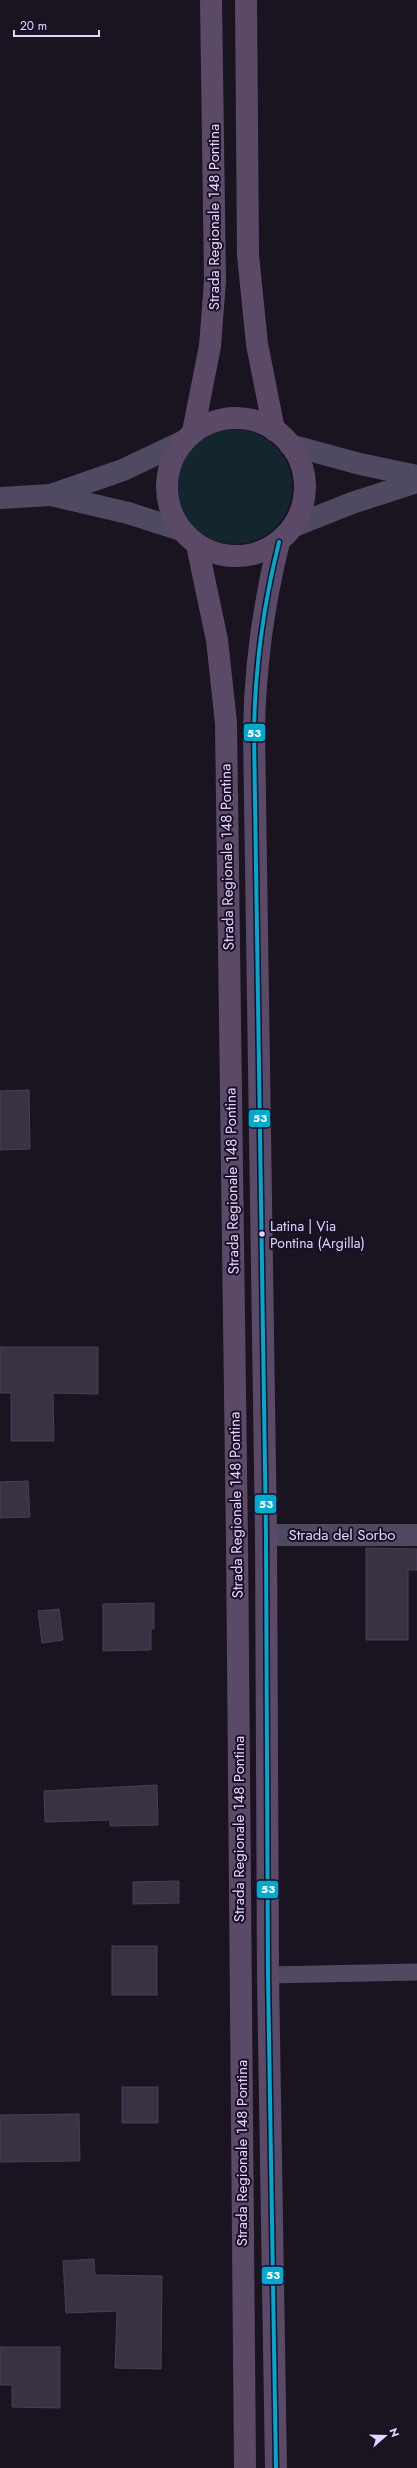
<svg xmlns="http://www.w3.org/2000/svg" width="417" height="2468" font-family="Jost,sans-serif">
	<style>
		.green { fill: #13262e }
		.building { fill: #393243; stroke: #483f54 }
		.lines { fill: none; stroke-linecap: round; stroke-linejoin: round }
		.service { stroke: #504962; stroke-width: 17 }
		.minor { stroke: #504962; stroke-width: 22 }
		.tertiary { stroke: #504962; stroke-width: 22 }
		.primary { stroke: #5b4a67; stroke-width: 22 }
		.bus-1-casing { stroke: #190f26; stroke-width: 7 }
		.bus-1 { stroke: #00a9ce; stroke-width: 4 }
		.bus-dot { fill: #e3d4ff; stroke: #190f26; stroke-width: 1.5 }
		.labels { text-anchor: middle; stroke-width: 4; stroke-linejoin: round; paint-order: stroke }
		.bus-label { font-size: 14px; fill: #e3d4ff; stroke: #190f26; text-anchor: start }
		.street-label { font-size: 15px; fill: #e3d4ff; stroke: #190f26 }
		.line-badge { stroke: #190f26; stroke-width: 1.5 }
		.badge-label { font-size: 11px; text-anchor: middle; font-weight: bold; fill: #fff }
	</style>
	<rect width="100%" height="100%" fill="#1a1421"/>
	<circle class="green" cx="235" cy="487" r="57"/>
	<g class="building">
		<path d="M29,1090L30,1149L0,1150V1091Z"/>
		<path d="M0,1347H98V1394L53,1393L54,1441H11V1393H0Z"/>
		<path d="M28,1481L30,1517L0,1518V1482Z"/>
		<path d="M366,1548L417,1549V1570H408V1640H366Z"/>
		<path d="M154,1603V1629H151V1650L103,1651V1604Z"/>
		<path d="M59,1609L63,1640L42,1643L38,1611Z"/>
		<path d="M157,1785L158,1825L110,1826V1820L45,1822L44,1791Z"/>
		<path d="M179,1881V1903L133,1904V1882Z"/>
		<rect x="112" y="1946" width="45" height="49"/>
		<rect x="122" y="2087" width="36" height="36"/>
		<path d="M79,2114L80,2161L0,2162V2115Z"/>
		<path d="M94,2259L95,2275L162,2276L161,2369L115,2368L117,2311L66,2313L63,2261Z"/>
		<path d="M0,2347H60V2408L12,2407V2385H0Z"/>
	</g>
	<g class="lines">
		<path class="service" d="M268,1975L417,1972"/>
		<path class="minor" d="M266,1535H417"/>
		<g class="tertiary">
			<path d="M290,445L360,464L417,476"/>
			<path d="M51,495L128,513L181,530"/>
			<path d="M0,498L51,495L123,470L184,441"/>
			<path d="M294,526L352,503L417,482"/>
		</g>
		<g class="primary">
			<path d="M246,0L248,255L257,344L274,430"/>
			<circle cx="236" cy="487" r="69"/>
			<path d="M193,432L210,346L215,281L211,0"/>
			<path d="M197,545L217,640L226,723L237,1542L245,2468"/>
			<path d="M276,2468L268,1975L266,1535L254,731C255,665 263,606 279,542"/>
		</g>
		<g class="bus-1-casing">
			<path id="bus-1" d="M276,2468L268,1975L266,1535L254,731C255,665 263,606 279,542"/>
		</g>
		<use href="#bus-1" class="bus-1"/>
	</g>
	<circle class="bus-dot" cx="262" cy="1234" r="3.5"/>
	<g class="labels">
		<g class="bus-label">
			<text x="270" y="1231">Latina | Via<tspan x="270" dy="17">Pontina (Argilla)</tspan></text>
		</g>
		<g class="street-label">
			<text transform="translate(214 217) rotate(-90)" y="5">Strada Regionale 148 Pontina</text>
			<text transform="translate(227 857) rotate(-91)" y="5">Strada Regionale 148 Pontina</text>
			<text transform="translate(232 1181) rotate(-91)" y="5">Strada Regionale 148 Pontina</text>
			<text transform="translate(236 1505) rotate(-91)" y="5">Strada Regionale 148 Pontina</text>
			<text x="342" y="1540">Strada del Sorbo</text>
			<text transform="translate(239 1829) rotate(-90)" y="5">Strada Regionale 148 Pontina</text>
			<text transform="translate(242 2153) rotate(-90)" y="5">Strada Regionale 148 Pontina</text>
		</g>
	</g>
	<g class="line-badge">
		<rect x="243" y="723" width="23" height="19" rx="4" fill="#00a9ce"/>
		<rect x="248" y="1109" width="23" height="19" rx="4" fill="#00a9ce"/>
		<rect x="254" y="1494" width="23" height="20" rx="4" fill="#00a9ce"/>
		<rect x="256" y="1880" width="23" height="19" rx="4" fill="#00a9ce"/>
		<rect x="261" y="2266" width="23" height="19" rx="4" fill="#00a9ce"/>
	</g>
	<g class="badge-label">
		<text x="254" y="737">53</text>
		<text x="260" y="1122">53</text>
		<text x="266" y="1508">53</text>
		<text x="268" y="1893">53</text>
		<text x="273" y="2279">53</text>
	</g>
	<g transform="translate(385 2436) rotate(70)" stroke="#190f26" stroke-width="3" paint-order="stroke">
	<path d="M0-3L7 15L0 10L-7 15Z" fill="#e3d4ff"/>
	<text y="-6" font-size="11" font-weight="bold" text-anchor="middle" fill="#e3d4ff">N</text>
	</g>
	<path d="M14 30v6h85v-6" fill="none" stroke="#e3d4ff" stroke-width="2"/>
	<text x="20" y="30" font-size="12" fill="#e3d4ff" stroke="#190f26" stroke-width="3" paint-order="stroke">20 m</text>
</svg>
